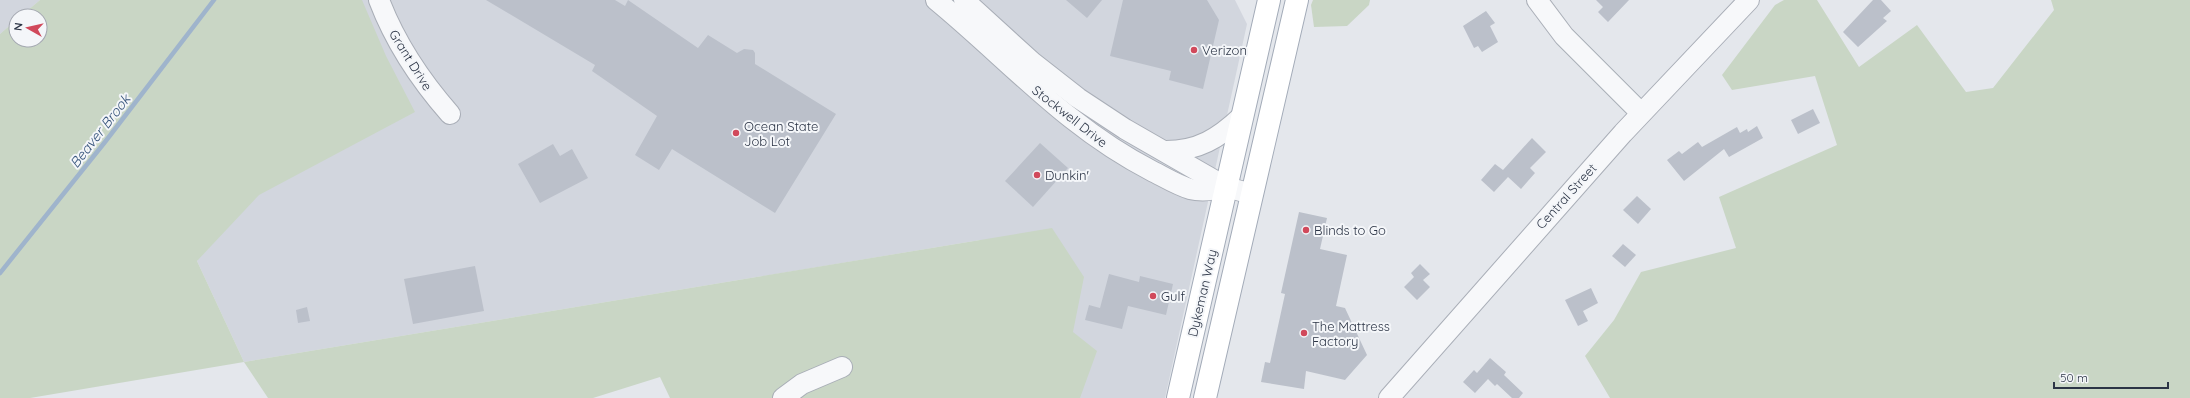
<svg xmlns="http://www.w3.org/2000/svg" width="2190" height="398" font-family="Quicksand,sans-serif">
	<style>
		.built { fill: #d2d6de }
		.green { fill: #c9d6c5 }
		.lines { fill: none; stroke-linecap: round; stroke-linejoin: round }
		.stream { stroke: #9fb4cc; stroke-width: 4.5 }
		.building { fill: #bbc0ca }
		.minor-casing { stroke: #a9aeb7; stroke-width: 22 }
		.major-casing { stroke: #a3abb8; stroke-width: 24 }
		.minor { stroke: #f7f8fa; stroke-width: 20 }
		.major { stroke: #fff; stroke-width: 22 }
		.poi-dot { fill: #d1495b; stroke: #f4f6f9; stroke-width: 1.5 }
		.labels { text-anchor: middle; stroke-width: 4; stroke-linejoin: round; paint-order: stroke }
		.poi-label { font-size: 13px; fill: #2b3445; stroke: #f4f6f9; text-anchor: start }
		.street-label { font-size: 13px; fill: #2b3445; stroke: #f4f6f9 }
		.water-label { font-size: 14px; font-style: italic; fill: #34527a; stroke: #f4f6f9 }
	</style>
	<rect width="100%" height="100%" fill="#e4e7ec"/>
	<g class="built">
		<path d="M0,0H40L21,16H16V20L0,34Z"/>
		<path d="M332,0H1235L1247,24L1165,398H1065L980,240L244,362L197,261Z"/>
	</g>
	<g class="green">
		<path d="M40,0H362L386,56L415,112L259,195L197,261L244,362L1052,228L1084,277L1073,332L1097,351L1080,398H670L660,377L593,398H268L244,362L30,398H0V34L16,20V40H40V16H21Z"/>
		<path d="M1313,0H1370L1369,5L1347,26L1314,27L1311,5Z"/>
		<path d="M1784,0H1817L1859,67L1917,25L1966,92L1993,88L2054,10L2051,0H2190V398H1610L1585,356L1614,320L1641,272L1736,248L1719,197L1837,145L1815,76L1732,90L1722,75L1775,5Z"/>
	</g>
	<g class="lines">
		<path class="stream" d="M0,273L105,142L214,0"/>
	</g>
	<g class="building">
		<path d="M486,0H615L625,6L628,0L698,48L708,35L737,53L744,49L753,50L755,53V64L836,114L775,213L672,149L659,170L635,155L657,116L592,71L595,65Z"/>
		<path d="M1066,0H1102L1087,18Z"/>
		<path d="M1123,0H1207L1219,20L1203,89L1169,80L1171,71L1110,56Z"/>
		<path d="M1596,0H1629L1608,22L1598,12L1603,7Z"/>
		<path d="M1873,0H1881L1891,11L1883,18L1887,21L1858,47L1843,32Z"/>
		<path d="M1486,11L1495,23L1490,26L1498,42L1482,52L1478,46L1474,48L1463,26Z"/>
		<path d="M1813,109L1820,123L1798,134L1791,120Z"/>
		<path d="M1757,126L1763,138L1729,157L1724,149L1684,181L1667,160L1679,151L1682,154L1698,142L1702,147L1737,127L1740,133L1747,129L1748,132Z"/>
		<path d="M1532,138L1546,152L1530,168L1535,173L1521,189L1508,177L1494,192L1481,180L1495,164L1503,170Z"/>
		<path d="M1040,143L1068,168L1033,207L1005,181Z"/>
		<path d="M553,144L560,156L572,149L588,178L540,203L518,164Z"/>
		<path d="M1637,196L1651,209L1638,224L1623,210Z"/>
		<path d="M1299,212L1327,218L1320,249L1347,255L1336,306L1345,308L1367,355L1345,380L1306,371L1304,389L1261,382L1265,362L1270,363L1285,294L1281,293Z"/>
		<path d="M1623,244L1636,255L1625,267L1612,256Z"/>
		<path d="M1420,264L1430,274L1423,280L1430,287L1417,300L1404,287L1414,277L1411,273Z"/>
		<path d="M475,266L484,311L413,324L404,279Z"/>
		<path d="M1109,274L1139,282L1140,276L1173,284L1166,315L1128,306L1122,329L1085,320L1089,305L1100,308Z"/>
		<path d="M1591,288L1598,303L1583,311L1588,321L1578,326L1565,300Z"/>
		<path d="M307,307L310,321L298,323L296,310Z"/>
		<path d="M1490,358L1506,372L1504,375L1523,393L1519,398H1512L1497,384L1495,386L1488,379L1475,393L1463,382L1474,370L1477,373Z"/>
	</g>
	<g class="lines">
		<g class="minor-casing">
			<g id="minor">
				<path d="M379,0C395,42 421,81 450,114"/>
				<path d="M936,0C1009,60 1066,127 1152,171C1164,177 1177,185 1190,189C1202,192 1215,190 1226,187"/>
				<path d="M964,0L1032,62L1078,98L1125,129L1226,187L1252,194"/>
				<path d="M1537,0L1564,36L1641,113"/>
				<path d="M1166,151C1198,151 1219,138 1241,117"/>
				<path d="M783,398L802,384L842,367"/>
				<path d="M1389,398L1623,133L1749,0"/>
			</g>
		</g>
		<g class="major-casing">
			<g id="major">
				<path d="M1178,398L1269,0"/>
				<path d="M1205,398L1297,0"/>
			</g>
		</g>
		<use href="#minor" class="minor"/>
		<use href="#major" class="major"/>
	</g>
	<g class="poi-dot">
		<circle cx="1194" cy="50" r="4"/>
		<circle cx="736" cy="133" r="4"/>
		<circle cx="1037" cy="175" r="4"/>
		<circle cx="1306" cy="230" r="4"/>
		<circle cx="1153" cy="296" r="4"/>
		<circle cx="1304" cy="333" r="4"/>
	</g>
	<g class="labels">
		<g class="poi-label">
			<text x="1202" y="55">Verizon</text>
			<text x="744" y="131">Ocean State<tspan x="744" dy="15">Job Lot</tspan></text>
			<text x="1045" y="180">Dunkin'</text>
			<text x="1314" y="235">Blinds to Go</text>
			<text x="1161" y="301">Gulf</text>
			<text x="1312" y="331">The Mattress<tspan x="1312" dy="15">Factory</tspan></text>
		</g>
		<g class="street-label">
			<text transform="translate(411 60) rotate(58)" y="5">Grant Drive</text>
			<text transform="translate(1070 116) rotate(38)" y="5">Stockwell Drive</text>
			<text transform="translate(1566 196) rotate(-48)" y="5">Central Street</text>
			<text transform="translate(1202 293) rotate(-77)" y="5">Dykeman Way</text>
		</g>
		<g class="water-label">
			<text transform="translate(100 131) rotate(-52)" y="5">Beaver Brook</text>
		</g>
	</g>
	<g transform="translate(28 28) rotate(278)"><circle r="19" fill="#f4f6f9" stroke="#a4a8b1"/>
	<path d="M0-3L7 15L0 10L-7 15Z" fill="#d1495b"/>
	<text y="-6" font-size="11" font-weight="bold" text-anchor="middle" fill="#2b3445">N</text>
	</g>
	<path d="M2054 382v6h114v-6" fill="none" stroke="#2b3445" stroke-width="2"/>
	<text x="2060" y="382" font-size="12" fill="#2b3445" stroke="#f4f6f9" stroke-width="3" paint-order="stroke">50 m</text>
</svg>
